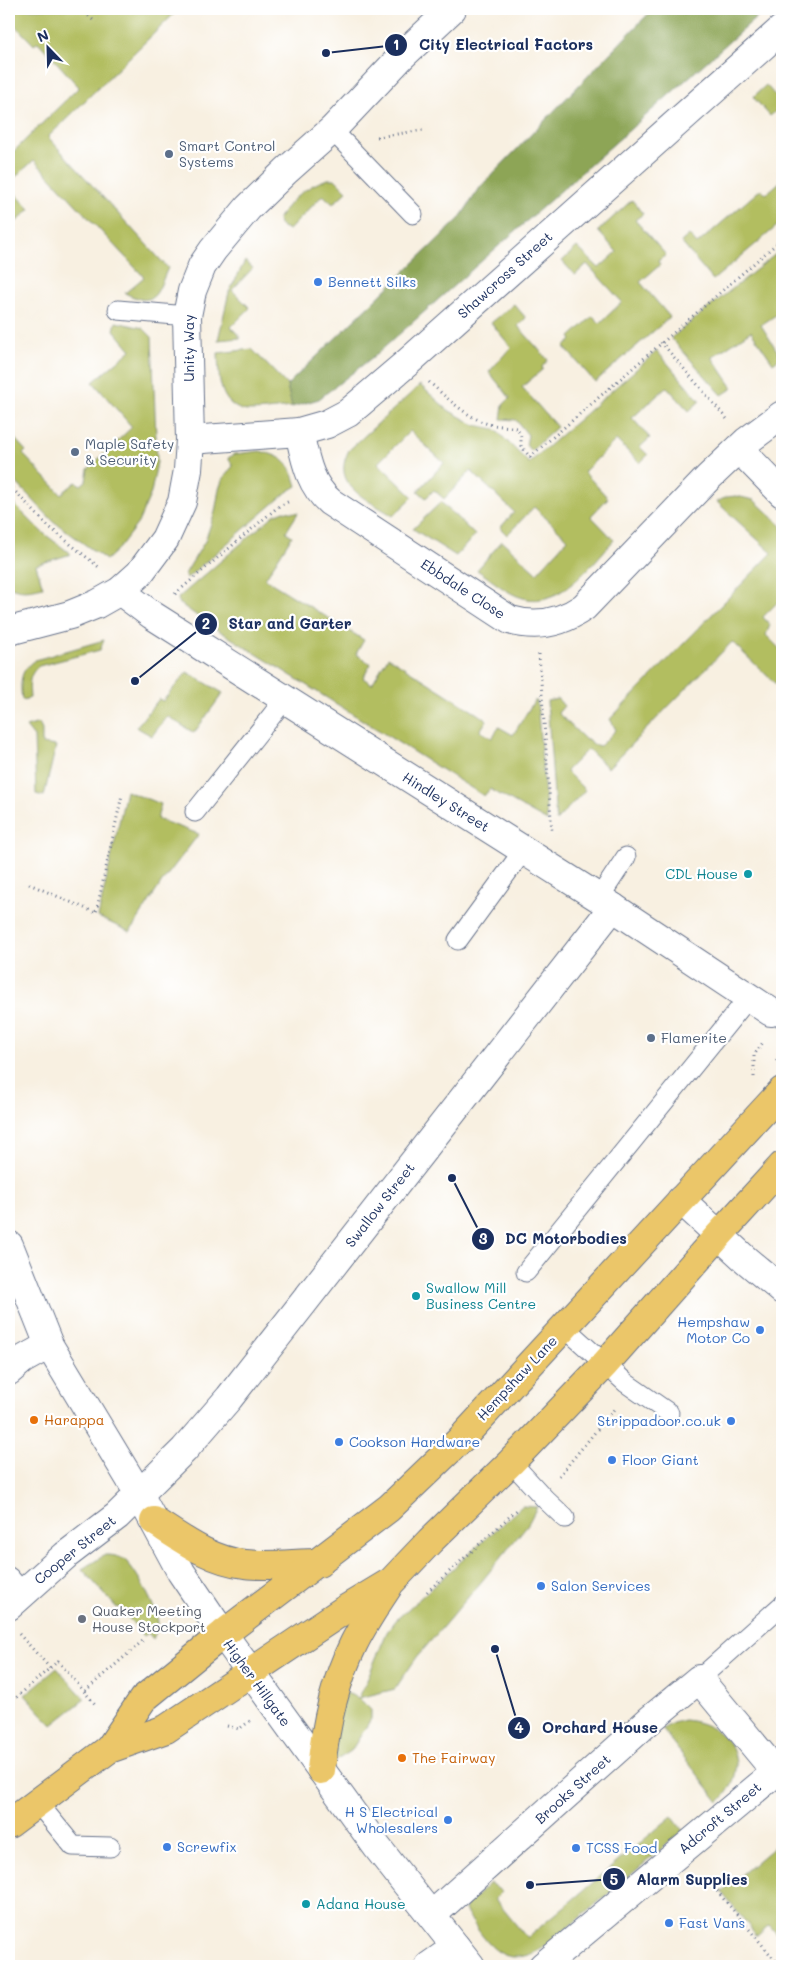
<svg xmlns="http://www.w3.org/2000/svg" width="791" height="1975" font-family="Mali,sans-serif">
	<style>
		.green { fill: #b2be60; stroke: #66765f }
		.forest { fill: #8da556; stroke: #546a5a }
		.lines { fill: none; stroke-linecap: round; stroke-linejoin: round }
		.service-casing { stroke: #68738c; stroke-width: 21 }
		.minor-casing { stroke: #68738c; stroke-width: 30 }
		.tertiary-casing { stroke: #68738c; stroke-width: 30 }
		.primary-casing { stroke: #68738c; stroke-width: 30 }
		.path { stroke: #68738c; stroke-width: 3; stroke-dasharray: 1 4; stroke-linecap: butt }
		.service { stroke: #fff; stroke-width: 19 }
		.minor { stroke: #fff; stroke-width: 28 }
		.tertiary { stroke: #fff; stroke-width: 28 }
		.primary { stroke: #ebc669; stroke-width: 28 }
		.service-dot { fill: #5c6f8a; stroke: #fff; stroke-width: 2 }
		.shop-dot { fill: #3f7fe0; stroke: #fff; stroke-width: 2 }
		.culture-dot { fill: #0f9aa8; stroke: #fff; stroke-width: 2 }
		.food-dot { fill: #e8710a; stroke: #fff; stroke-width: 2 }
		.worship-dot { fill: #6b7280; stroke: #fff; stroke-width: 2 }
		.labels { text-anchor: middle; stroke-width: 4.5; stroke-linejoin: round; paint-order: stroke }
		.service-label { font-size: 14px; fill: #4e5e75; stroke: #fff; text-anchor: start }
		.street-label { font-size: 14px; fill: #1b2f5e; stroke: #fff }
		.shop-label { font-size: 14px; fill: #366cbe; stroke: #fff; text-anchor: start }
		.culture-label { font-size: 14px; fill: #0d838f; stroke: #fff; text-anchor: start }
		.food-label { font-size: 14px; fill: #c56008; stroke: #fff; text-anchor: start }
		.worship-label { font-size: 14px; fill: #5b616d; stroke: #fff; text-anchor: start }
		.leader { fill: none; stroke: #1b2f5e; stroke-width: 2 }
		.callout-dot { fill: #1b2f5e; stroke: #fff; stroke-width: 2 }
		.mark-label { font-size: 15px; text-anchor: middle; font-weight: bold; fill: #fff }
		.callout-label { font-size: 15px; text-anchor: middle; font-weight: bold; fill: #1b2f5e; stroke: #fff; stroke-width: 4.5; stroke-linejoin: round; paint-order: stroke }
	</style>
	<rect width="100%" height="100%" fill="#fff"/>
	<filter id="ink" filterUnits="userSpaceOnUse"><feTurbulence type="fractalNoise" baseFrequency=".02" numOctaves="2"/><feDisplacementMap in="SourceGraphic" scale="10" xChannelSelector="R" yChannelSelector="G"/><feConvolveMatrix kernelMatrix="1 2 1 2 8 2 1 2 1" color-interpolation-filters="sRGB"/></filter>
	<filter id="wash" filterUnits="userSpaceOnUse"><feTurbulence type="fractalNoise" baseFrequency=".0096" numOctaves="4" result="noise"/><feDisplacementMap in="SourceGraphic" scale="20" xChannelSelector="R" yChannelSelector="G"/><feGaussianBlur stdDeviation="1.12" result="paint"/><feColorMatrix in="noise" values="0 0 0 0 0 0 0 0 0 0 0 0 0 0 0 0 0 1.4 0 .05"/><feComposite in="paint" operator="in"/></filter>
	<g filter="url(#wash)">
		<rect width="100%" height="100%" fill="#f8f0e1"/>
		<g class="green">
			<path d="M9,9H179L48,137L168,268C157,291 157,310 125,293L144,277L34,160L9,183V156L79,87L38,42L34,45L9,19L12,14Z"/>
			<path d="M766,85L780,101L782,100V108L781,107L770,116L753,97Z"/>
			<path d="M328,179H335L347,191L333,204L323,195L289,230L279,225L278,219C291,200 305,186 328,179Z"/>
			<path d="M782,180V222L713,280L681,242L689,235L697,244L761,189L766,194Z"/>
			<path d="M9,187L30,209L16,222L9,214V209L12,205L9,201Z"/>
			<path d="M632,200L643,214L635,220L666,255L658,261L660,265L640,282L670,317L595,382L564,347L572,340L570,337L593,316L600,323L622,302L587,264L575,275L562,261L577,247L599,268L617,252L598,231Z"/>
			<path d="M782,249V311L761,325L781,357L773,363L751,331L712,357L733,388L722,395L671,338Z"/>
			<path d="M245,261L253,268L232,290L250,308L231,327L241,338L218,340L229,292Z"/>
			<path d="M514,304L526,318L518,326L548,360L542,367L543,369L522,387L557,427L531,451L526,445L528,435L516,420L501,419L503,405L510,398L489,372L511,347L491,323Z"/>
			<path d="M116,322L143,328L152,337L157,462L151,493L138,523L119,548L106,560L53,521L9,475V432L26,451L23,454L61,494L76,482L81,485L86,481L88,469L132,427L93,382L131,350L114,330Z"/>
			<path d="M252,349L287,385L292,407C282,408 250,413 242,410C217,402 219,373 218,353Z"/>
			<path d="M657,351L700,401L689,411L667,387L632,418L650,438L640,447L648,455L640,463L616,440L584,472L608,498L591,516L614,540C593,563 560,609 523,598C507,594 491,579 477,570L502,541L537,573L568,539L534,507L507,535L500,528L514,512L471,471L444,499L434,490L426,498L418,491L444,463L410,431L378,463L413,497L393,516C367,499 330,486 349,450L420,385L448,410L475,425L495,429L529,463Z"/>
			<path d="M260,451C284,457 290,462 297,486L287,492L187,578L185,574L205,541L215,512L219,489L223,478L233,466L228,458L235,454Z"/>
			<path d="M736,496L754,500L782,526V598L763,617L770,625L766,635L782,651V690L732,642L608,768L588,749L566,771L585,790L556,821L547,701L558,699L564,706L558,713L586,740L588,739L592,744L600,746L616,730L610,719L772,553L717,502L726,497Z"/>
			<path d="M9,499L42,532L71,554L36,565L43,587C31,590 20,592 9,586Z"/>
			<path d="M441,502L475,535L456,556L413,529Z"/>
			<path d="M284,511L298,513L286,532L292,536L265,579L364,640L356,654L371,664L363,678L372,684L388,657L487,720L480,731L492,738L499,727L513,735L534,701H537L547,821L490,789L484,796L210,625L179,603L178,598L274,515Z"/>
			<path d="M104,640L100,650L39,666C28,675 29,684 30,698L22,700C20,684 19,670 35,660Z"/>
			<path d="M187,672L223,693L194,733L167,716L152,736L136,727L159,699L163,701Z"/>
			<path d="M39,723L42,730V744L56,746L44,796L36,794L34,737L26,727Z"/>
			<path d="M126,791L161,804L157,819L199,834L162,882L130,932L98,917Z"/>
			<path d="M522,1506L537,1507L528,1524L482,1581L417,1657L395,1689L359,1698L371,1710V1719L351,1751L321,1770L336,1689L359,1698L387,1632L397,1619Z"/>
			<path d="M105,1555C113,1555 121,1556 127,1562C137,1572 158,1610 158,1624C157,1630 155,1634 153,1639L148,1633L144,1636L119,1607L117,1608L82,1569Z"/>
			<path d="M57,1668L85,1699L52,1725L25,1695Z"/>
			<path d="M684,1720C730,1724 755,1766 719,1802L662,1729L673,1723Z"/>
			<path d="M672,1816L683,1831L546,1946C504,1973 489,1946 467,1914L465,1909L467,1905L490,1883L502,1892L495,1899L527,1938Z"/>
			<path d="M782,1840V1930L777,1934L769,1925L757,1936L721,1892Z"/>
		</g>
		<path class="forest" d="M653,9H766L378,353L319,399L292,407L287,385L459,219L481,186Z"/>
	</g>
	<g filter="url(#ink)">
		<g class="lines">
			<g class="service-casing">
				<g id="service">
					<path d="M332,130L413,214"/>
					<path d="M118,310L187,316"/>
					<path d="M195,812L285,699"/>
					<path d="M599,898L626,857"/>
					<path d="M458,940L523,851"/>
					<path d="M526,1272L749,997"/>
					<path d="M564,1327L626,1383L669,1413"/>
					<path d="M511,1462L545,1499L565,1518"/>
					<path d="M9,1577L23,1593"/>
					<path d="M699,1679L782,1605"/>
					<path d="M37,1802L73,1846L110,1847"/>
				</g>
			</g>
			<g class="minor-casing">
				<g id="minor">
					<path d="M299,432C305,458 309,484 330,502L510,620C537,628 561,623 584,607L708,478L747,441L782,415"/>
					<path d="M190,440L299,432L327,424L348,413L408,362L782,29"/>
					<path d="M739,449L782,493"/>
					<path d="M120,591L152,615L599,898L771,1012"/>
					<path d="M9,631L70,615L97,604L120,591L139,574L165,539L182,502L188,470L190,440L187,316L192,291L202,266L213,250L248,208L286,171L332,130L403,55L452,9"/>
					<path d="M681,1200L746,1260L782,1290"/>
					<path d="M9,1245L49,1345L139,1494L181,1572L223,1634"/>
					<path d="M9,1371L22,1360L49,1345"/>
					<path d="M9,1606L66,1555L117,1516L184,1450L229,1398L613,907"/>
					<path d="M432,1915L652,1718L699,1679L776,1772"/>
					<path d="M429,1966L456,1947"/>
					<path d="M543,1966L782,1767"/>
				</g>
			</g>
			<g class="tertiary-casing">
				<path id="tertiary" d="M223,1634L377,1847L471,1966"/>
			</g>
			<g class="primary-casing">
				<g id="primary">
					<path d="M154,1521C182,1539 211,1561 245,1564C269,1567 295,1563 319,1563"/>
					<path d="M109,1749L143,1699L223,1634L389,1508L460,1440L782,1091"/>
					<path d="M321,1770C325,1727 334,1683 354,1643C364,1623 376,1605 388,1587"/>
					<path d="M9,1824L109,1749L166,1729L344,1610L392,1581L430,1541L511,1462L605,1364L719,1235L782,1166"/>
				</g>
			</g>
			<g class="path">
				<path d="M81,9L94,21"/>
				<path d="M377,137L424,130"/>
				<path d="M661,342L727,419"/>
				<path d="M429,382C446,397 465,416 488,424C496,426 507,426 516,428L521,435V446L530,457L782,239"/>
				<path d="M9,485L48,526L100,568"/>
				<path d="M175,594L279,506L290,501"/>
				<path d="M539,654L552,832"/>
				<path d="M29,884L96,913L122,795"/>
				<path d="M776,1061L782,1054"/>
				<path d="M754,1077V1055L764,1041"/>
				<path d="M559,1476L615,1408"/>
				<path d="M427,1592L518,1509"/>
				<path d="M19,1634L50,1668"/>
				<path d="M85,1691L145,1639"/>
				<path d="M9,1704L58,1661L95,1704"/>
				<path d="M227,1726L239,1729L250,1721"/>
				<path d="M717,1891L780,1966"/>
			</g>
			<use href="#service" class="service"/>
			<use href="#minor" class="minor"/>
			<use href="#tertiary" class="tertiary"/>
			<use href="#primary" class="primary"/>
		</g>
	</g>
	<g class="service-dot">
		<circle cx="169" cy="154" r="5"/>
		<circle cx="75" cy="452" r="5"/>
		<circle cx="651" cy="1038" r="5"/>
	</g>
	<g class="shop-dot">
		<circle cx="318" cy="282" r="5"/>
		<circle cx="760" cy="1330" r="5"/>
		<circle cx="731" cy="1421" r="5"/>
		<circle cx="339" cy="1442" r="5"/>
		<circle cx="612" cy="1460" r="5"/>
		<circle cx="541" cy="1586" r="5"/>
		<circle cx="448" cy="1820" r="5"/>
		<circle cx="167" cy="1847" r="5"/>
		<circle cx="576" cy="1848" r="5"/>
		<circle cx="669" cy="1923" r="5"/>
	</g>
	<g class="culture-dot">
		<circle cx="748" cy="874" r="5"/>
		<circle cx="416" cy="1296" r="5"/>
		<circle cx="306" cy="1904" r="5"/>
	</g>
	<g class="food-dot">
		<circle cx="34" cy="1420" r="5"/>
		<circle cx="402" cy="1758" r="5"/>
	</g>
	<circle class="worship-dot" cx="82" cy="1619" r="5"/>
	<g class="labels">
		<g class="service-label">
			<text x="179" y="151">Smart Control<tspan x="179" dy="16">Systems</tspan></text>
			<text x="85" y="449">Maple Safety<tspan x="85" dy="16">&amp; Security</tspan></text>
			<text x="661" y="1043">Flamerite</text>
		</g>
		<g class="street-label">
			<text transform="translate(505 275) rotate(-42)" y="5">Shawcross Street</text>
			<text transform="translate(189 348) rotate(-90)" y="5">Unity Way</text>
			<text transform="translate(463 589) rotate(33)" y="5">Ebbdale Close</text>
			<text transform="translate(446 802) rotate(32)" y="5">Hindley Street</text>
			<text transform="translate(380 1205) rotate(-52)" y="5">Swallow Street</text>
			<text transform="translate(517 1378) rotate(-47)" y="5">Hempshaw Lane</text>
			<text transform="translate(75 1550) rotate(-39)" y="5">Cooper Street</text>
			<text transform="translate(257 1683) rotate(54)" y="5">Higher Hillgate</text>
			<text transform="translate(573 1789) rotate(-42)" y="5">Brooks Street</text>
			<text transform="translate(720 1818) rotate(-40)" y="5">Adcroft Street</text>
		</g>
		<g class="shop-label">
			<text x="328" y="287">Bennett Silks</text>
			<text x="750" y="1327" text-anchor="end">Hempshaw<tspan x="750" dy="16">Motor Co</tspan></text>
			<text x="721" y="1426" text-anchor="end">Strippadoor.co.uk</text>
			<text x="349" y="1447">Cookson Hardware</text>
			<text x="622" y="1465">Floor Giant</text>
			<text x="551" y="1591">Salon Services</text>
			<text x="438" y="1817" text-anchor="end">H S Electrical<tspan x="438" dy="16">Wholesalers</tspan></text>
			<text x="177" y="1852">Screwfix</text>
			<text x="586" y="1853">TCSS Food</text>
			<text x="679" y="1928">Fast Vans</text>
		</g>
		<g class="culture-label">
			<text x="738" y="879" text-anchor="end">CDL House</text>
			<text x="426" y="1293">Swallow Mill<tspan x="426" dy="16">Business Centre</tspan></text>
			<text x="316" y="1909">Adana House</text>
		</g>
		<g class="food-label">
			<text x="44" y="1425">Harappa</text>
			<text x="412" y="1763">The Fairway</text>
		</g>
		<g class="worship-label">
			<text x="92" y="1616">Quaker Meeting<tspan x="92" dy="16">House Stockport</tspan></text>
		</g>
	</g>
	<path class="leader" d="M326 53L396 45M135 681L206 624M452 1178L483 1239M495 1649L519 1728M530 1885L614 1879"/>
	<g class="callout-dot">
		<circle cx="326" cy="53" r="5"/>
		<circle cx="135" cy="681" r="5"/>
		<circle cx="452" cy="1178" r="5"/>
		<circle cx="495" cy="1649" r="5"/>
		<circle cx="530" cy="1885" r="5"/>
		<circle cx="396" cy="45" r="12"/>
		<circle cx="206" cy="624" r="12"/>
		<circle cx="483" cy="1239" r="12"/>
		<circle cx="519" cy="1728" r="12"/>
		<circle cx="614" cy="1879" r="12"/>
	</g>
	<g class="mark-label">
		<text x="396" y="50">1</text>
		<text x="206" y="629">2</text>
		<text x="483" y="1244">3</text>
		<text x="519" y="1733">4</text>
		<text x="614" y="1885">5</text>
	</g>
	<g class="callout-label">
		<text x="506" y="50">City Electrical Factors</text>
		<text x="290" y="629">Star and Garter</text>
		<text x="566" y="1244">DC Motorbodies</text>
		<text x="600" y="1733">Orchard House</text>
		<text x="692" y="1885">Alarm Supplies</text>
	</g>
	<rect width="791" height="1975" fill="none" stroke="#fff" stroke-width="30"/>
	<g transform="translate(48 48) rotate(337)" stroke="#ffffff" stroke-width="4" paint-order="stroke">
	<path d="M0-4L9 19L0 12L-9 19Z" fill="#1b2f5e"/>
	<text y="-8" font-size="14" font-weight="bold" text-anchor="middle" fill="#1b2f5e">N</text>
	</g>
</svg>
